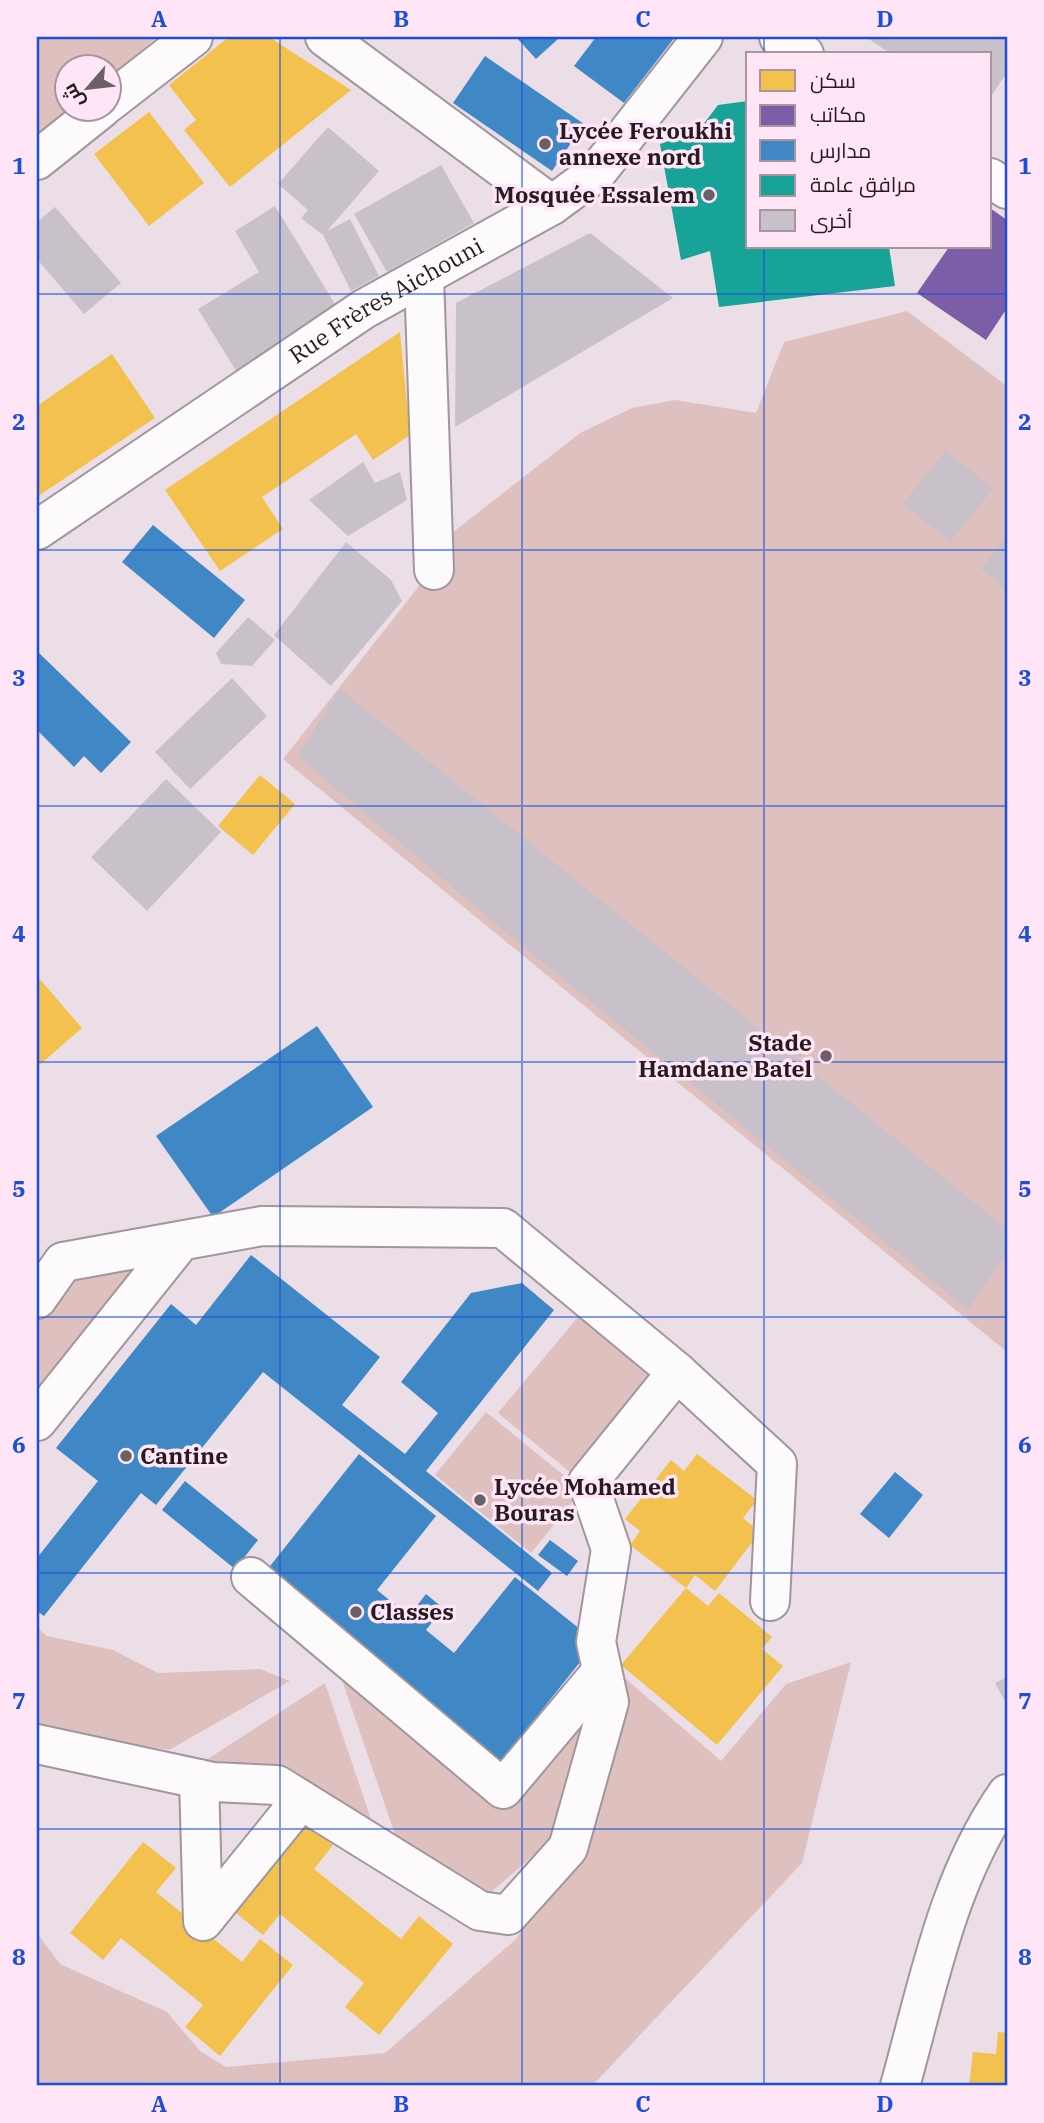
<svg xmlns="http://www.w3.org/2000/svg" width="1044" height="2123" font-family="'IBM Plex Serif',Cairo,serif">
	<style>
		.green { fill: #dec1be }
		.homes { fill: #f2c14e }
		.offices { fill: #7b5ea7 }
		.schools { fill: #3f88c5 }
		.public { fill: #17a398 }
		.building { fill: #c9c1c9 }
		.lines { fill: none; stroke-linecap: round; stroke-linejoin: round }
		.minor-casing { stroke: #a0969d; stroke-width: 42 }
		.minor { stroke: #fcfafb; stroke-width: 38 }
		.grid { fill: none; stroke: #1d4ed8; stroke-width: 2; stroke-opacity: 0.55 }
		.poi-dot { fill: #6a6066; stroke: #ffe5f5; stroke-width: 2.5 }
		.labels { text-anchor: middle; stroke-width: 7; stroke-linejoin: round; paint-order: stroke }
		.poi-label { font-size: 23px; font-weight: bold; fill: #251c21; stroke: #ffe5f5; text-anchor: start }
		.street-label { font-size: 23px; fill: #251c21; stroke: #ffe5f5 }
		.neatline { fill: none; stroke: #1d4ed8; stroke-width: 2.5 }
		.grid-label { font-size: 23px; text-anchor: middle; font-weight: bold; fill: #1d4ed8 }
	</style>
	<rect width="100%" height="100%" fill="#ebdee7"/>
	<g class="green">
		<path d="M37,37H157L109,79L108,66H66V108L74,109L37,141Z"/>
		<path d="M907,311L1007,386V1352L283,759L423,581L452,533L580,433L632,408L675,400L756,413L784,342Z"/>
		<path d="M147,1261L37,1409V1320L78,1269Z"/>
		<path d="M588,1305L660,1365L571,1473L498,1413Z"/>
		<path d="M486,1412L582,1490L531,1553L435,1475Z"/>
		<path d="M37,1627L47,1636L113,1650L158,1673L260,1669L290,1681L169,1750L37,1729Z"/>
		<path d="M851,1662L802,1863L592,2086H37V1933L60,1964L167,2012L200,2051L226,2067L385,2053L515,1940L583,1846L626,1679L721,1761L786,1684Z"/>
		<path d="M341,1677L502,1803L587,1712L550,1841L482,1900L399,1846Z"/>
		<path d="M325,1683L378,1840L266,1770L206,1760Z"/>
	</g>
	<g class="homes">
		<path d="M229,37H269L351,90L230,187L184,130L196,120L169,85Z"/>
		<path d="M149,112L204,183L149,226L94,154Z"/>
		<path d="M400,332L410,435L373,460L356,434L262,497L283,529L220,571L165,490Z"/>
		<path d="M112,354L155,418L37,497V406Z"/>
		<path d="M260,775L295,804L253,855L218,826Z"/>
		<path d="M37,976L82,1028L37,1067Z"/>
		<path d="M697,1454L757,1500L743,1518L760,1532L715,1591L695,1575L686,1588L708,1606L719,1593L772,1637L762,1649L783,1666L717,1745L621,1665L686,1588L630,1545L640,1531L625,1519L671,1460L684,1471Z"/>
		<path d="M302,1820L333,1845L314,1869L401,1939L419,1916L453,1944L379,2035L345,2007L364,1983L280,1914L263,1935L231,1909Z"/>
		<path d="M143,1842L176,1868L156,1892L242,1962L260,1939L293,1965L220,2056L185,2027L203,2005L121,1938L103,1960L70,1933Z"/>
		<path d="M998,2032L1007,2033V2086H969L973,2052L996,2054Z"/>
	</g>
	<path class="offices" d="M990,208L1007,220V308L986,340L917,293L949,247H990Z"/>
	<g class="schools">
		<path d="M516,37H557L558,39L536,59Z"/>
		<path d="M596,37H675L624,103L574,66Z"/>
		<path d="M485,56L584,124L552,171L453,103Z"/>
		<path d="M153,525L245,600L214,638L122,562Z"/>
		<path d="M37,651L131,742L101,773L84,756L74,767L37,730Z"/>
		<path d="M317,1026L373,1107L213,1217L156,1136Z"/>
		<path d="M251,1255L380,1357L342,1405L405,1454L438,1413L401,1382L471,1293L522,1283L554,1310L426,1471L552,1573L538,1591L263,1372L156,1505L141,1493L44,1616L37,1611V1558L98,1481L56,1448L171,1304L196,1325Z"/>
		<path d="M359,1454L436,1516L377,1590L409,1616L426,1594L443,1608L426,1630L454,1653L515,1577L596,1642L498,1765L263,1575Z"/>
		<path d="M895,1472L923,1495L889,1538L860,1514Z"/>
		<path d="M185,1481L258,1540L235,1569L162,1510Z"/>
		<path d="M550,1540L578,1561L567,1576L538,1555Z"/>
	</g>
	<path class="public" d="M748,101V247H889L895,286L719,307L710,251L681,260L660,144L699,130L718,105Z"/>
	<g class="building">
		<path d="M866,37H1007V72L990,98V54H891Z"/>
		<path d="M328,127L379,171L327,231L350,219L379,276L351,291L323,235L301,218L308,210L278,184Z"/>
		<path d="M441,165L474,223L387,272L354,214Z"/>
		<path d="M275,206L338,309L236,371L198,309L259,272L235,231Z"/>
		<path d="M55,207L121,283L84,314L37,259V222Z"/>
		<path d="M590,233L673,298L455,427L456,303Z"/>
		<path d="M946,450L993,489L950,542L903,503Z"/>
		<path d="M363,462L375,483L400,472L407,500L348,536L309,500Z"/>
		<path d="M1007,535V591L981,569Z"/>
		<path d="M346,542L391,580L402,601L331,686L274,635Z"/>
		<path d="M248,617L275,640L252,666L221,664L216,653Z"/>
		<path d="M232,678L267,716L190,789L155,752Z"/>
		<path d="M340,689L1007,1229V1252L968,1310L519,943L297,756Z"/>
		<path d="M166,779L221,832L147,911L91,857Z"/>
		<path d="M1007,1677V1705L995,1683Z"/>
	</g>
	<g class="lines">
		<g class="minor-casing">
			<g id="minor">
				<path d="M325,37L552,205"/>
				<path d="M779,37L804,54"/>
				<path d="M108,103L193,37"/>
				<path d="M37,160L102,108"/>
				<path d="M990,178L1007,189"/>
				<path d="M424,276L434,570"/>
				<path id="s1" d="M37,530L364,309L552,205L597,172L703,37"/>
				<path d="M37,1299L63,1262L262,1226L503,1228L677,1372L588,1482L611,1549L596,1642L609,1702L568,1848L508,1915L480,1911L277,1785L213,1782L37,1744"/>
				<path d="M677,1372L777,1464L770,1601"/>
				<path d="M37,1421L181,1241"/>
				<path d="M251,1577L503,1789L602,1671"/>
				<path d="M199,1779L203,1921L301,1800"/>
				<path d="M900,2086C928,1986 947,1880 1007,1794"/>
			</g>
		</g>
		<use href="#minor" class="minor"/>
	</g>
	<path class="grid" d="M280,37V2086M522,37V2086M764,37V54M764,247V2086M37,294H1007M37,550H1007M37,806H1007M37,1062H1007M37,1317H1007M37,1573H1007M37,1829H1007"/>
	<g class="poi-dot">
		<circle cx="545" cy="144" r="7"/>
		<circle cx="709" cy="195" r="7"/>
		<circle cx="826" cy="1056" r="7"/>
		<circle cx="126" cy="1456" r="7"/>
		<circle cx="480" cy="1500" r="7"/>
		<circle cx="356" cy="1612" r="7"/>
	</g>
	<g class="labels">
		<g class="poi-label">
			<text x="559" y="139">Lycée Feroukhi<tspan x="559" dy="26">annexe nord</tspan></text>
			<text x="695" y="203" text-anchor="end">Mosquée Essalem</text>
			<text x="812" y="1051" text-anchor="end">Stade<tspan x="812" dy="26">Hamdane Batel</tspan></text>
			<text x="140" y="1464">Cantine</text>
			<text x="494" y="1495">Lycée Mohamed<tspan x="494" dy="26">Bouras</tspan></text>
			<text x="370" y="1620">Classes</text>
		</g>
		<g class="street-label">
			<text dy="8" stroke="none"><textPath href="#s1" startOffset="418">Rue Frères Aichouni</textPath></text>
		</g>
	</g>
	<rect width="1044" height="2123" fill="none" stroke="#ffe5f5" stroke-width="77"/>
	<rect x="746" y="52" width="245" height="196" fill="#ffe5f5" stroke="#a895a0" stroke-width="2"/>
	<rect x="760" y="70" width="35" height="21" fill="#f2c14e" stroke="#a895a0" stroke-width="2"/>
	<text x="810" y="88" font-size="21" fill="#251c21">سكن</text>
	<rect x="760" y="105" width="35" height="21" fill="#7b5ea7" stroke="#a895a0" stroke-width="2"/>
	<text x="810" y="122" font-size="21" fill="#251c21">مكاتب</text>
	<rect x="760" y="140" width="35" height="21" fill="#3f88c5" stroke="#a895a0" stroke-width="2"/>
	<text x="810" y="158" font-size="21" fill="#251c21">مدارس</text>
	<rect x="760" y="175" width="35" height="21" fill="#17a398" stroke="#a895a0" stroke-width="2"/>
	<text x="810" y="192" font-size="21" fill="#251c21">مرافق عامة</text>
	<rect x="760" y="210" width="35" height="21" fill="#c9c1c9" stroke="#a895a0" stroke-width="2"/>
	<text x="810" y="228" font-size="21" fill="#251c21">أخرى</text>
	<g transform="translate(88 88) rotate(242)"><circle r="33" fill="#ffe5f5" stroke="#a895a0" stroke-width="2"/>
	<path d="M0-5L12 26L0 18L-12 26Z" fill="#6a6066"/>
	<text y="-10" font-size="19" font-weight="bold" text-anchor="middle" fill="#251c21">ش</text>
	</g>
	<rect x="38" y="38" width="968" height="2046" class="neatline"/>
	<g class="grid-label">
		<text x="159" y="27">A</text>
		<text x="401" y="27">B</text>
		<text x="643" y="27">C</text>
		<text x="885" y="27">D</text>
		<text x="19" y="174">1</text>
		<text x="1025" y="174">1</text>
		<text x="19" y="430">2</text>
		<text x="1025" y="430">2</text>
		<text x="19" y="686">3</text>
		<text x="1025" y="686">3</text>
		<text x="19" y="942">4</text>
		<text x="1025" y="942">4</text>
		<text x="19" y="1197">5</text>
		<text x="1025" y="1197">5</text>
		<text x="19" y="1453">6</text>
		<text x="1025" y="1453">6</text>
		<text x="19" y="1709">7</text>
		<text x="1025" y="1709">7</text>
		<text x="19" y="1965">8</text>
		<text x="1025" y="1965">8</text>
		<text x="159" y="2112">A</text>
		<text x="401" y="2112">B</text>
		<text x="643" y="2112">C</text>
		<text x="885" y="2112">D</text>
	</g>
</svg>
